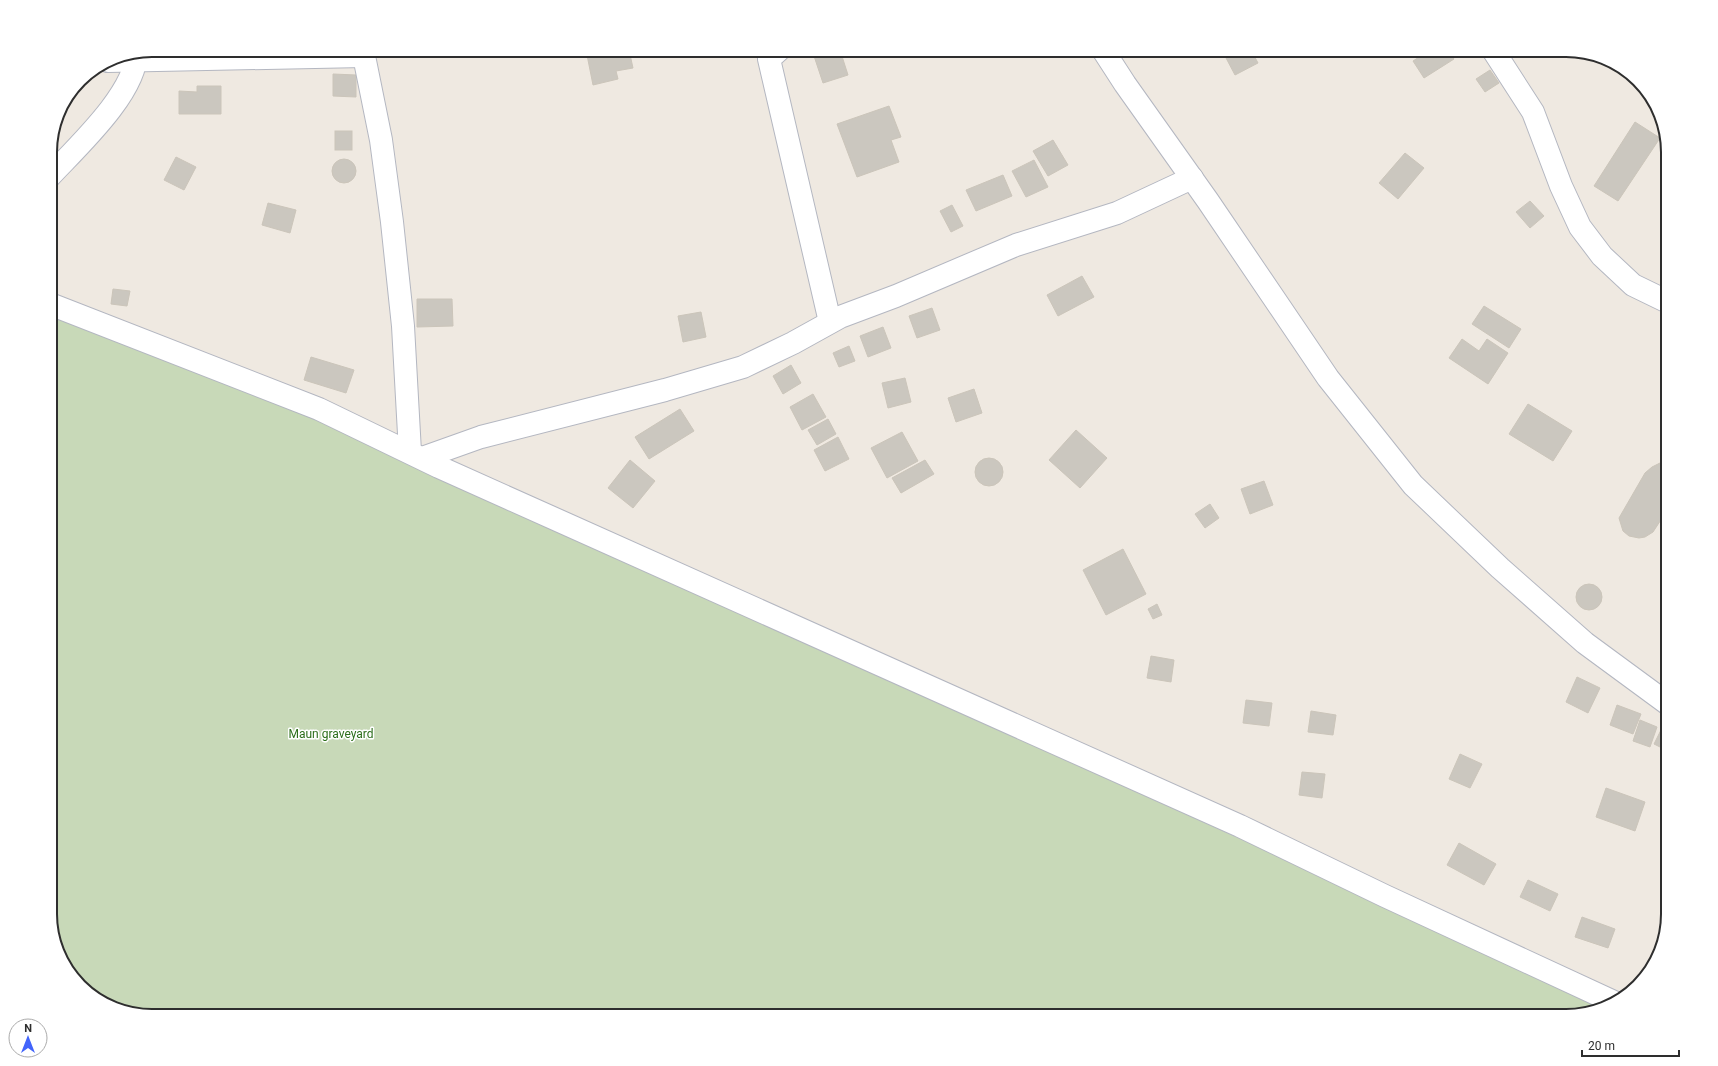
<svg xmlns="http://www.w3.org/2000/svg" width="1718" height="1066" font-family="Roboto,sans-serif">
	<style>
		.cemetery { fill: #c8d9b8 }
		.building { fill: #cbc7bf; stroke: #cbc5ba }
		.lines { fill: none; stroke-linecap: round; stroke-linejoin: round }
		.minor-casing { stroke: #b4b7c1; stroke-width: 24 }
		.minor { stroke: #fff; stroke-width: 22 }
		.labels { text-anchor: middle; stroke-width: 3; stroke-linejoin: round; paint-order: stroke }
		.park-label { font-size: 12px; fill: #2c6e1b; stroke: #fff }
		.rim { fill: none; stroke: #2e2e2e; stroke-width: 2 }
	</style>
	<rect width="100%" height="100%" fill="#efe9e1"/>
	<path class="cemetery" d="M51,298L1606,1005L1566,1016H152L101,1002L64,965L50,920Z"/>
	<g class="building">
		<path d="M611,50H629L633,68L616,71L618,79L593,85L587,55Z"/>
		<path d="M812,50H840L848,75L823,83Z"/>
		<path d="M1236,50H1251L1258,63L1235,75L1225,56Z"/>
		<path d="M1411,50H1424L1416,56Z"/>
		<path d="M1430,50H1447L1454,59L1424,78L1413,61Z"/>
		<path d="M1490,70L1499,83L1485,92L1476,79Z"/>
		<path d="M333,74L356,75V97L333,96Z"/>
		<path d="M197,86H221V114H179V91L197,92Z"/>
		<path d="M889,106L901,137L891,140L899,162L857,177L837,124Z"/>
		<path d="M1635,122L1660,138L1618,201L1594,186Z"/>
		<rect x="335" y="131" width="17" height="19"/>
		<path d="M1053,140L1068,165L1048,176L1033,151Z"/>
		<path d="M1405,153L1424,168L1398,199L1379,183Z"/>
		<path d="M176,157L196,167L184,190L164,180Z"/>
		<circle cx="344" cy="171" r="12"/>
		<path d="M1034,160L1048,187L1026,197L1012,171Z"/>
		<path d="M1003,175L1012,196L976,211L966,190Z"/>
		<path d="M1530,201L1544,216L1530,228L1516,212Z"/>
		<path d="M268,203L296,210L290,233L262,225Z"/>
		<path d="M952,205L963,226L951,232L940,211Z"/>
		<path d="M1082,276L1094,297L1058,316L1047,295Z"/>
		<path d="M113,289L130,291L127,306L111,304Z"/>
		<path d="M417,299H452L453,326L417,327Z"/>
		<path d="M1484,306L1521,329L1509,348L1472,324Z"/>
		<path d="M932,308L940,330L917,338L909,316Z"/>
		<path d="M701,312L706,337L683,342L678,316Z"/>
		<path d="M883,327L891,348L868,357L860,336Z"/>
		<path d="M1462,339L1479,351L1487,339L1508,353L1488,384L1449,358Z"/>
		<path d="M849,346L855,361L839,367L833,353Z"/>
		<path d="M311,357L354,370L346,393L304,380Z"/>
		<path d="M791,365L801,383L783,394L773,376Z"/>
		<path d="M905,378L911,402L888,408L882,383Z"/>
		<path d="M974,389L982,413L956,422L948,398Z"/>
		<path d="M813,394L826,417L802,430L790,407Z"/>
		<path d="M1528,404L1572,431L1553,461L1509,434Z"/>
		<path d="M680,409L694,431L649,459L635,437Z"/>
		<path d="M828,419L836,434L817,445L808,430Z"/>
		<path d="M1076,430L1107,458L1080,488L1049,460Z"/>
		<path d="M902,432L918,461L887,478L871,448Z"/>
		<path d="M838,437L849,459L825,471L814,450Z"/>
		<circle cx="989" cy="472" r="14"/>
		<path d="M630,460L655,481L633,508L608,488Z"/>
		<path d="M925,460L934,474L901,493L892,478Z"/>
		<path d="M1660,463L1668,465V509L1653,532L1645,537L1639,538L1629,536L1623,531L1619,518L1645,473L1652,467Z"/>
		<path d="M1264,481L1273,505L1250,514L1241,489Z"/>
		<path d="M1210,504L1219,518L1205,528L1195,514Z"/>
		<path d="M1123,549L1146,594L1106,615L1083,570Z"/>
		<circle cx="1589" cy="597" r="13"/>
		<path d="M1157,604L1162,615L1153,619L1148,609Z"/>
		<path d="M1151,656L1174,660L1171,682L1147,678Z"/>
		<path d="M1577,677L1600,688L1588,713L1566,702Z"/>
		<path d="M1246,700L1272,703L1269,726L1243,723Z"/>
		<path d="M1617,705L1641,714L1633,734L1610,725Z"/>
		<path d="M1311,711L1336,715L1333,735L1308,732Z"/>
		<path d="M1640,720L1657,727L1650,747L1633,741Z"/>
		<path d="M1662,728L1668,732V751L1654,744Z"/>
		<path d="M1460,754L1482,764L1470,788L1449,779Z"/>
		<path d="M1302,772L1325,774L1322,798L1299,795Z"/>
		<path d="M1606,788L1645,802L1635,831L1596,817Z"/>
		<path d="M1459,843L1496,864L1484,885L1447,865Z"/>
		<path d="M1528,880L1558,894L1550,911L1520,897Z"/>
		<path d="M1582,917L1615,929L1608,948L1575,937Z"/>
	</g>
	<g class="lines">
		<g class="minor-casing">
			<g id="minor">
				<path d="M779,50L769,59L830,322"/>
				<path d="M1103,50L1125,84L1208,201L1328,378L1413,485L1500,568L1585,643L1668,704"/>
				<path d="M1493,50L1533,112L1561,186L1580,227L1602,256L1633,285L1668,302"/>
				<path d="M364,56L381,140L392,222L403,326L410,452"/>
				<path d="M108,61L364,56L365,50"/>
				<path d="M50,176C76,148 137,92 136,53"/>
				<path d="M50,304L319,409L439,467L555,519L1240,826L1385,896L1616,1003"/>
				<path d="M422,458L481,437L665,390L743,367L793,343L840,317L896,296L1016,245L1117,213L1192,178"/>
			</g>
		</g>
		<use href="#minor" class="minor"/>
	</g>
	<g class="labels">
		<g class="park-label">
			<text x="331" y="738">Maun graveyard</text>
		</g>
	</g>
	<path d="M0 0H1718V1066H0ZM152 57H1566A95 95 0 0 1 1661 152V914A95 95 0 0 1 1566 1009H152A95 95 0 0 1 57 914V152A95 95 0 0 1 152 57Z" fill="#fff" fill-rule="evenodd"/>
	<path class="rim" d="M152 57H1566A95 95 0 0 1 1661 152V914A95 95 0 0 1 1566 1009H152A95 95 0 0 1 57 914V152A95 95 0 0 1 152 57Z"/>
	<g transform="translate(28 1038)"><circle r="19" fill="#ffffff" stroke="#ababab"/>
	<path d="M0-3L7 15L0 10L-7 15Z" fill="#4264fb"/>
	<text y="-6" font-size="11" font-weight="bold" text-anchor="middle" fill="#2e2e2e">N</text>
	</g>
	<path d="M1582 1050v6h97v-6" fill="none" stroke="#2e2e2e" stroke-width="2"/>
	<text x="1588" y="1050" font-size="12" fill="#2e2e2e" stroke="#ffffff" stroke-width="3" paint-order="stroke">20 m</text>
</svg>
